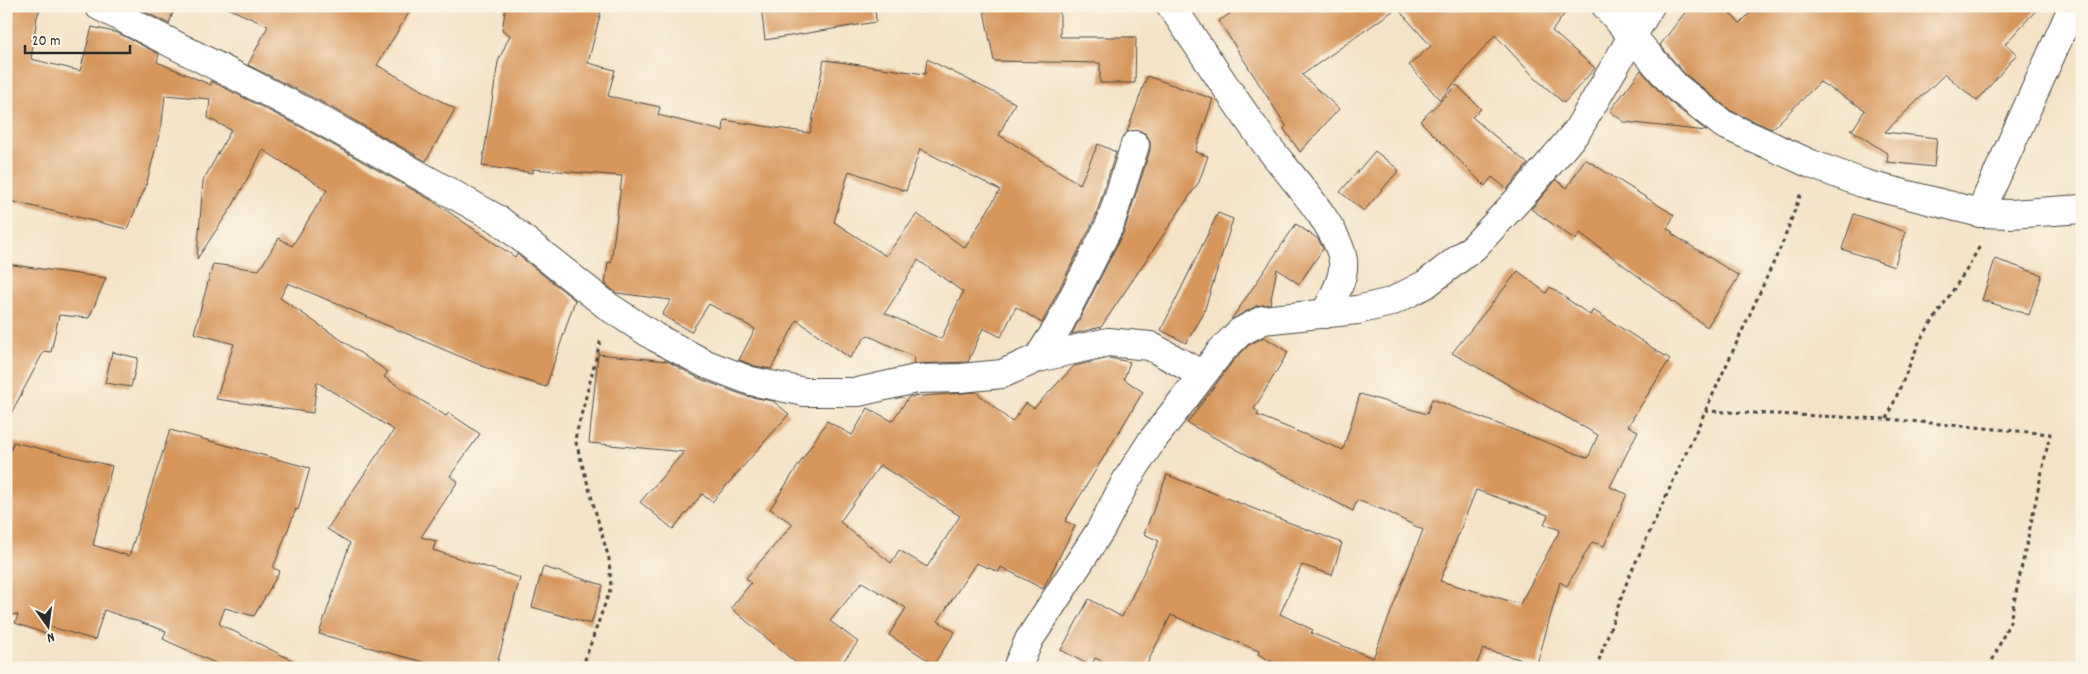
<svg xmlns="http://www.w3.org/2000/svg" width="2088" height="674" font-family="Dekko,sans-serif">
	<style>
		.building { fill: #d6965c; fill-rule: evenodd }
		.lines { fill: none; stroke-linecap: round; stroke-linejoin: round }
		.minor-casing { stroke: #494742; stroke-width: 30 }
		.path { stroke: #494742; stroke-width: 3; stroke-dasharray: 4 4; stroke-linecap: butt }
		.minor { stroke: #fff; stroke-width: 28 }
	</style>
	<rect width="100%" height="100%" fill="#fcf5e5"/>
	<filter id="ink" filterUnits="userSpaceOnUse"><feTurbulence type="fractalNoise" baseFrequency=".02" numOctaves="2"/><feDisplacementMap in="SourceGraphic" scale="10" xChannelSelector="R" yChannelSelector="G"/><feConvolveMatrix kernelMatrix="1 2 1 2 8 2 1 2 1" color-interpolation-filters="sRGB"/></filter>
	<filter id="wash" filterUnits="userSpaceOnUse"><feTurbulence type="fractalNoise" baseFrequency=".0096" numOctaves="4" result="noise"/><feDisplacementMap in="SourceGraphic" scale="20" xChannelSelector="R" yChannelSelector="G"/><feGaussianBlur stdDeviation="1.12" result="paint"/><feColorMatrix in="noise" values="0 0 0 0 0 0 0 0 0 0 0 0 0 0 0 0 0 1.4 0 .05"/><feComposite in="paint" operator="in"/></filter>
	<g filter="url(#wash)">
		<rect width="100%" height="100%" fill="#f4e3c7"/>
		<g id="blocks">
			<g class="building">
				<path d="M8,6H41L37,17L31,59L80,71L92,27L118,33L159,54L157,62L211,85V81L303,128L431,200L515,257L517,254L575,300L546,387L487,368L288,283L280,298L388,372L384,377L446,416L449,413L480,434L450,476L458,481L421,537L436,541L433,550L520,578L496,668H430L431,664L319,634L350,543L327,529L394,430L317,382L313,413L216,399L234,344L194,333L213,264L259,270L279,238L292,246L327,190L263,150L233,205L197,259L203,181L231,130L208,118L210,99L165,95L162,123L146,186L127,229L6,200Z"/>
				<path d="M138,6H175L169,24L138,8Z"/>
				<path d="M223,6H413L377,65L455,109L426,161L318,100L248,65L268,26Z"/>
				<path d="M506,6H579L601,11L588,63L615,70L608,96L660,107L658,115L723,131L724,120L810,133L824,60L925,74L927,59L1015,103L999,135L1080,184L1098,144L1116,152L1095,218L1042,323L1016,307L1001,337L983,328L968,362L913,364L914,357L867,335L850,358L797,320L771,369L755,366L739,360L755,329L709,304L691,332L662,315L671,300L617,293L605,284L608,262L611,263L622,176L533,169V173L482,166L498,62L510,35L502,30ZM920,149L1000,190L965,248L917,214L886,256L834,222L849,171L906,191ZM918,260L963,292L941,339L885,313Z"/>
				<path d="M761,6H875L876,22L765,40Z"/>
				<path d="M983,6H1060V37H1136L1135,83H1100V63L994,61Z"/>
				<path d="M1241,6H1570L1552,31L1595,68L1564,103L1536,79L1495,35L1440,100L1409,65L1431,46L1397,8L1302,75L1339,109L1300,152L1284,129L1286,126L1219,21Z"/>
				<path d="M1690,6H1722L1740,23L1757,6H2040L2005,44L2017,54L1977,101L1945,74L1885,132L1937,138L1934,167L1887,162L1888,154L1850,129H1853L1865,110L1820,82L1772,129L1731,111L1686,75L1660,45Z"/>
				<path d="M1641,70L1665,98L1707,131L1624,122L1610,111Z"/>
				<path d="M1147,76L1213,99L1195,152L1208,156L1199,182L1101,327L1072,334L1124,231L1150,150V141L1146,134L1139,130L1127,132Z"/>
				<path d="M1457,85L1481,109L1472,117L1528,164L1507,189L1492,177L1485,186L1420,121Z"/>
				<path d="M1375,151L1399,170L1364,211L1340,192Z"/>
				<path d="M1585,159L1674,215L1667,229L1673,232L1672,234L1739,276L1707,327L1580,233L1576,240L1531,209L1556,180L1567,188Z"/>
				<path d="M1218,213L1233,219L1203,315L1186,343L1161,330Z"/>
				<path d="M1854,214L1906,232L1894,267L1842,249Z"/>
				<path d="M1296,224L1318,239L1323,249L1299,284L1277,269L1270,304L1256,306L1231,320Z"/>
				<path d="M1995,259L2042,275L2029,315L1982,300Z"/>
				<path d="M6,264L106,278L89,318L59,315L51,352L44,351L6,423Z"/>
				<path d="M1518,271L1546,293L1550,287L1590,315L1593,310L1670,359L1628,426L1638,431L1610,487L1627,494L1604,546L1592,542L1567,586L1560,582L1537,664L1483,649L1475,668H1284L1258,654L1259,651L1171,615L1145,668H1116L1095,658L1091,666L1061,650L1089,599L1122,617L1159,541L1144,534L1167,475L1342,543L1332,575L1302,565L1280,614L1313,630L1311,633L1373,658L1423,530L1386,511L1357,500L1353,511L1187,423L1233,361L1249,345L1264,337L1288,352L1254,409L1259,412L1257,415L1343,450L1360,394L1427,414L1432,399L1588,458L1598,435L1452,353ZM1476,490L1548,515L1544,524L1560,530L1520,604L1440,581Z"/>
				<path d="M112,352L138,358L131,387L105,383Z"/>
				<path d="M598,354L667,361L700,379L746,396L773,401L789,414L712,502L702,494L673,529L640,502L684,452L589,443Z"/>
				<path d="M1109,358L1130,362L1124,379L1143,392L1065,521L1075,526L1043,589L1001,567L999,572L976,563L938,621L955,632L934,664L889,635L906,608L862,582L830,621L858,642L838,668H802L731,608L751,583L746,578L793,524L770,509L827,421L852,435L868,408L892,421L909,397L976,392L1012,422L1026,403L1034,408L1074,366ZM880,465L960,516L927,567L899,550L891,563L840,522Z"/>
				<path d="M170,430L310,468L298,510L296,509L273,568L280,571L254,616L225,608L219,624L308,668H226L163,639L166,631L104,610L95,640L48,626L46,634L15,623L18,615L6,614V468L13,442L112,466L93,545L129,556Z"/>
				<path d="M543,567L603,585L591,624L532,607Z"/>
			</g>
		</g>
	</g>
	<g filter="url(#ink)">
		<use href="#blocks" fill-opacity="0" stroke="#494742" stroke-width="1"/>
		<g class="lines">
			<g class="minor-casing">
				<g id="minor">
					<path d="M99,6L310,114L499,220L609,307L655,337L706,364L751,381L805,392H858L916,379L961,378L1002,374L1038,358L1108,342L1150,346L1201,374"/>
					<path d="M1171,6C1203,52 1233,99 1266,144C1287,172 1339,227 1343,261C1345,279 1332,299 1325,314"/>
					<path d="M1606,6L1675,86L1723,124L1811,164L1865,184L1980,213L2010,214L2082,209"/>
					<path d="M1980,213L2073,6"/>
					<path d="M1038,358L1058,327L1110,224L1135,145"/>
					<path d="M1017,668L1029,640L1101,529L1126,481L1151,442L1221,351L1240,332L1263,320L1357,310L1391,302L1426,284L1474,247L1527,190L1577,131L1650,6"/>
				</g>
			</g>
			<g class="path">
				<path d="M1705,411L1887,419L2050,434L2010,621L1989,668"/>
				<path d="M1887,419L1920,340L1967,269L1981,244"/>
				<path d="M582,668L611,587L609,559L575,439L601,339"/>
				<path d="M1596,668L1628,579L1783,242L1801,193"/>
			</g>
			<use href="#minor" class="minor"/>
		</g>
	</g>
	<rect width="2088" height="674" fill="none" stroke="#fcf5e5" stroke-width="25"/>
	<g transform="translate(48 626) rotate(166)" stroke="#fcf5e5" stroke-width="4" paint-order="stroke">
	<path d="M0-4L9 19L0 12L-9 19Z" fill="#2b2b2b"/>
	<text y="-8" font-size="14" font-weight="bold" text-anchor="middle" fill="#2b2b2b">N</text>
	</g>
	<path d="M25 45v8h105v-8" fill="none" stroke="#2b2b2b" stroke-width="2.5"/>
	<text x="32" y="45" font-size="15" fill="#2b2b2b" stroke="#fcf5e5" stroke-width="4" paint-order="stroke">20 m</text>
</svg>
